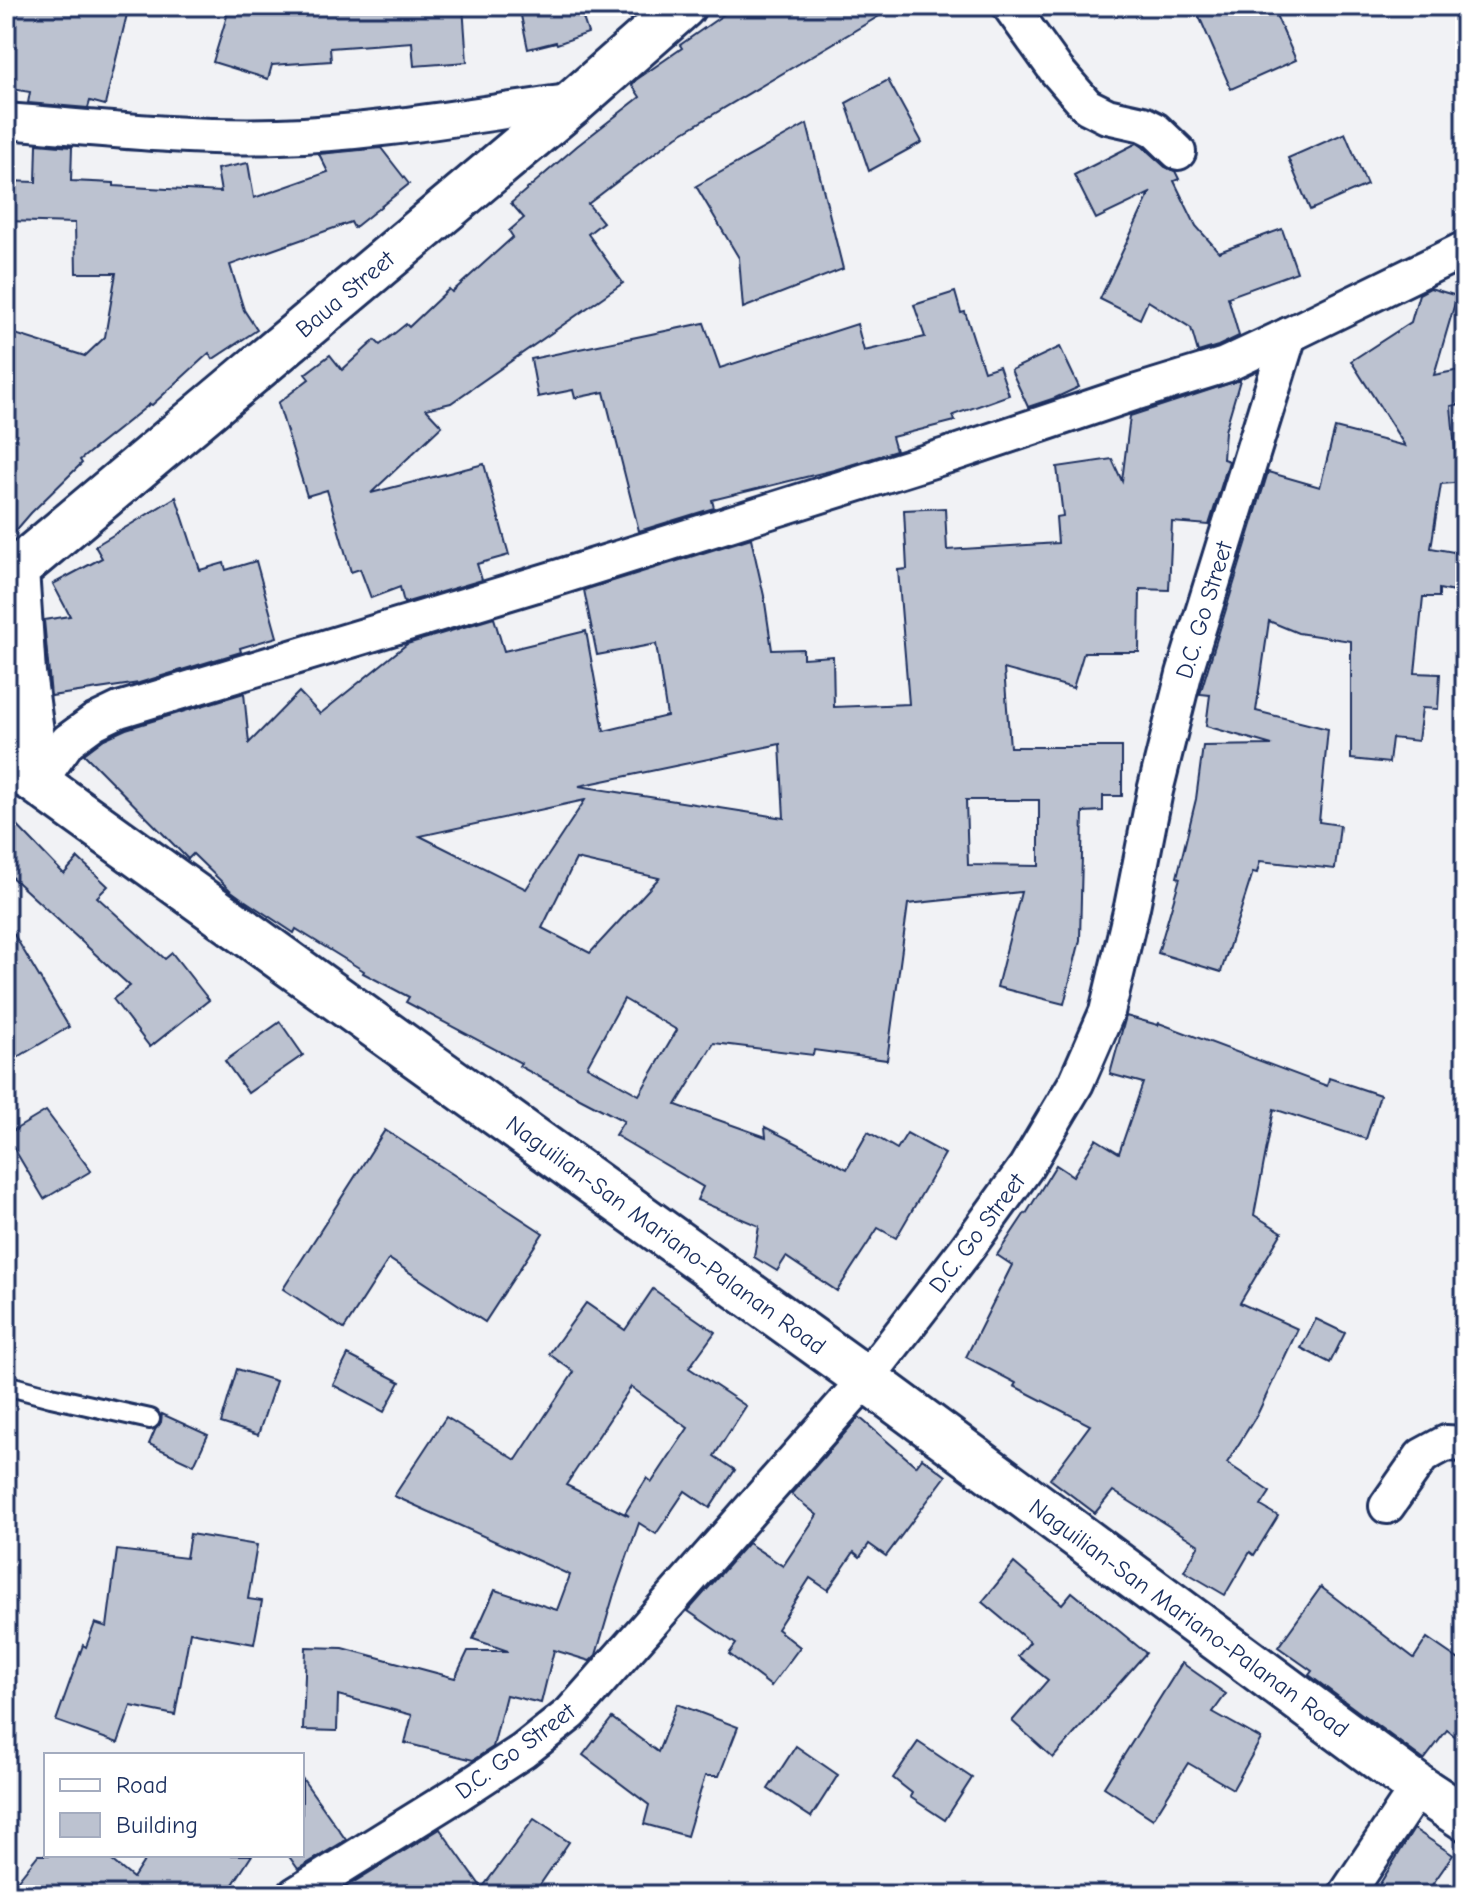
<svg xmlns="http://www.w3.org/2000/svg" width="1471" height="1901" font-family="'Comic Neue',sans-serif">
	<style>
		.building { fill: #bcc2d0; stroke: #1b2f5e; stroke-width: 2; fill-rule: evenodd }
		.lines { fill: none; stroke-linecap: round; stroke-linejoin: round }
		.service-casing { stroke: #1b2f5e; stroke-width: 24 }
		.minor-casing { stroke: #1b2f5e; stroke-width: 40 }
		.tertiary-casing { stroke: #1b2f5e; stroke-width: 48 }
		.secondary-casing { stroke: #1b2f5e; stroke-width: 50 }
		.service { stroke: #fff; stroke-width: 18 }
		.minor { stroke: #fff; stroke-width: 34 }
		.tertiary { stroke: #fff; stroke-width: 42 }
		.secondary { stroke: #fff; stroke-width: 44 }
		.labels { text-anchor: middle; stroke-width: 8; stroke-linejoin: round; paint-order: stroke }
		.street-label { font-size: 24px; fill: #1b2f5e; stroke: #fff }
	</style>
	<rect width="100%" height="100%" fill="#f1f2f5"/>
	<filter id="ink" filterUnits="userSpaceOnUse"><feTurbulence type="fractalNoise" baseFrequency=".0125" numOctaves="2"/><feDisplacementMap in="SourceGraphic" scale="16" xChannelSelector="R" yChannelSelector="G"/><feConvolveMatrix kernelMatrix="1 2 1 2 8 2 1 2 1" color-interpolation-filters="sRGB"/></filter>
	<g filter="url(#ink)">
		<g class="building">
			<path d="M6,6H129L105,105L90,101L88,108L28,103L30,92L6,88Z"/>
			<path d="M230,6H463L467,62L414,66L412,42L330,48L331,61L272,65L268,79L213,62Z"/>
			<path d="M519,6H579L588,33L557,44L556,42L528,49Z"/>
			<path d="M736,6H896L677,136L588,204L603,222L588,234L623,283L451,403L426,409L442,426L371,493L484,464L509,555L477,564L482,580L404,603L400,587L371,598L360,569L351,572L327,490L307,496L278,403L309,379L305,374L330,355L342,370L375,340L380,345L406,324L409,327L449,289L452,292L513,237L509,231L524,218L511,203L577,146L640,97L632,85L636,80L682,48L680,45Z"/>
			<path d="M1215,6H1272L1296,60L1231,89L1198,14Z"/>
			<path d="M888,80L922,142L869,171L846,103Z"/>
			<path d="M807,124L843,269L743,308L739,258L696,186Z"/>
			<path d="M1345,133L1367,185L1310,210L1288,158Z"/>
			<path d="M1137,143L1143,147L1165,167L1175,171L1179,179L1174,181L1196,226L1219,252L1282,229L1297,272L1228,297L1239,336L1218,346L1198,352L1191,328L1148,301L1140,319L1100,299L1150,193L1096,219L1074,175Z"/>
			<path d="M37,144L72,147L71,181L114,183V186L221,192L217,169L248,163L254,198L328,172L319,154L381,148L409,184L354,228L351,222L230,265L244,310L257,330L213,359L209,353L152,405L150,404L80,460L82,463L31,513L6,542V331L85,356L105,337L116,273H76L75,223L6,221V181L36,182Z"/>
			<path d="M1430,288L1457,296L1434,375L1465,369V403L1451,406L1456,460L1465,462V482L1441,484L1431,548L1465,554L1459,593L1439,589V597H1423L1415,673L1440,674L1438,709L1422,708L1418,741L1392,738L1389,763L1351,759V641L1298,633L1269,621L1256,711L1328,729L1319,822L1340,825L1335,869L1260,861L1257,873L1253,872L1221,972L1158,953L1180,878L1177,877L1196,799L1203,746L1272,745L1206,726L1210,695L1200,694L1268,472L1320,487L1335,428L1405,446L1351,361L1411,322L1419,294Z"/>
			<path d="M955,292L961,313L965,312L984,371L999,366L1009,395L953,415L955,421L892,437L896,451L834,470L712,500L714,508L639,531L604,392L575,398L573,390L538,397L531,359L704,323L720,368L857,324L864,351L925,337L914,305Z"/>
			<path d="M1060,347L1079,387L1055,398L1028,407L1011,370Z"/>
			<path d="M1240,380L1225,431L1223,459L1229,461L1209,525L1172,522L1169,590L1140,589L1139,652H1084L1073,688L1004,669L1010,747H1122V796H1103V811L1083,812L1080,940L1064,1004L997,987L1021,892L908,904L887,1060L814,1050L813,1055L714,1043L676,1105L766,1137L765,1127L847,1169L868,1132L897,1149L907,1133L945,1154L896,1238L878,1228L837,1291L786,1257L777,1271L754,1257L759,1226L697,1200L703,1187L615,1135L624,1121L545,1080L519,1066L521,1063L406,1002L409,997L363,973L364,971L296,929L294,933L241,898L230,890L193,854L188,859L84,754L104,739L126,729L244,693L249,743L299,692L320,714L407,644L494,618L504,651L586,631L604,731L667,716L656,644L597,655L584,590L751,538L764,596L772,650L803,649V658L833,656L834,707L909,704L898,570L907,569L904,510L945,508L947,550L1058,543L1056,517L1063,516L1057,467L1112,459L1122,481L1130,416ZM780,744L784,818L579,786ZM585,800L526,889L420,836ZM966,800H1039V866L968,865ZM576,859L659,878L590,953L542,928ZM624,999L677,1030L639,1095L587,1066Z"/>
			<path d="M176,497L200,570L224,563L226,570L256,561L277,637L240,648L241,652L139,683L51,696L44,620L70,616L53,584L102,558L95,546Z"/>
			<path d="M6,814L64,874L78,858L108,886L97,897L165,959L172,953L209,1000L150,1047L113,999L130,986L6,872Z"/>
			<path d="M6,921L69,1027L6,1064Z"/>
			<path d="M1126,1016L1158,1025L1159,1023L1327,1086L1329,1078L1380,1095L1366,1139L1274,1109L1254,1215L1282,1232L1240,1303L1298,1329L1258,1413L1227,1463L1270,1492L1261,1506L1278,1516L1254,1555L1250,1552L1225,1595L1184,1571L1199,1545L1113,1491L1095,1513L1050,1479L1090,1425L1014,1386L1016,1383L966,1357L1012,1265L997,1255L1025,1213L1026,1214L1056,1165L1073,1176L1096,1139L1119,1153L1143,1083L1110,1074Z"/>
			<path d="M280,1022L303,1055L248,1093L225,1061Z"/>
			<path d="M46,1111L91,1171L44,1199L6,1135Z"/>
			<path d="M385,1130L543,1233L485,1322L389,1259L344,1329L283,1289Z"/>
			<path d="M653,1289L715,1332L689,1368L746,1406L714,1456L735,1470L710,1508L685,1491L656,1534L639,1523L614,1594L596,1655L590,1661L554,1650L541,1703L506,1695L493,1747L473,1760L405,1743L412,1715L338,1695L337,1731L303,1730L306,1647L343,1648L455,1678L468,1651H508L473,1639L495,1590L557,1610L570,1575L394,1496L446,1417L516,1460L574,1372L549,1354L586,1303L625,1330ZM631,1387L688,1428L652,1482L647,1478L625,1513L629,1516L566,1485Z"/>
			<path d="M1316,1319L1345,1333L1330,1363L1301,1348Z"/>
			<path d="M348,1355L400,1382L384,1412L333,1385Z"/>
			<path d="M237,1369L276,1381L258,1435L221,1423Z"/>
			<path d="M162,1414L208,1435L194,1465L149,1444L155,1430L161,1422Z"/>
			<path d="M859,1417L916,1466L922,1458L946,1476L886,1556L869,1544L860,1557L854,1552L828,1590L810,1578L777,1629L800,1647L771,1686L729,1654L736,1644L688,1611L748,1543L783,1566L817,1515L791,1494Z"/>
			<path d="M190,1534L257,1545L248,1599L262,1601L254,1644L190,1632L175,1715L131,1706L118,1743L56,1721L83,1645L86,1647L95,1623L107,1627L117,1550L186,1558Z"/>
			<path d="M1014,1563L1062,1604L1072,1592L1146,1653L1053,1758L1012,1721L1048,1680L1018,1656L1030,1642L982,1602Z"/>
			<path d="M1321,1587L1414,1658L1427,1638L1465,1664V1744L1447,1730L1424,1760L1309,1675L1312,1671L1278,1647Z"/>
			<path d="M1182,1663L1226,1694L1213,1712L1261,1739L1233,1789L1188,1763L1153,1819L1104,1787Z"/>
			<path d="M677,1704L738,1727L719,1776H705L687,1836L644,1824L649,1805L583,1755L612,1718L658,1752Z"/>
			<path d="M918,1742L972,1778L945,1820L910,1797L912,1793L893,1778Z"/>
			<path d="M796,1746L838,1775L811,1817L768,1789Z"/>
			<path d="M302,1778L346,1840L298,1869L288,1855H302Z"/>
			<path d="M534,1819L569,1842L533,1895H456L444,1885L431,1895H333L440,1829L482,1888Z"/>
			<path d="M1414,1829L1453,1855L1425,1895H1373Z"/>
			<path d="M38,1855H105L133,1878L148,1855H252L226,1895H6Z"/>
		</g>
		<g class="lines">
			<g class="service-casing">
				<path id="service" d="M6,1385L51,1397L150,1419"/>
			</g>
			<g class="minor-casing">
				<g id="minor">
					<path d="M1010,6L1056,70L1087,106L1107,116L1143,124L1155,130L1178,152"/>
					<path d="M6,121C97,128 188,139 279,136C378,133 477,114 575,101"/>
					<path d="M38,783L68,741L94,722L119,710L563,576L955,453L1134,393L1225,365L1289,335L1465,249"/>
					<path d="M1387,1506L1422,1456L1446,1443L1465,1444"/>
					<path d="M295,1895L459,1793L523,1751L571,1713L866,1379L965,1251L1026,1167L1076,1083L1107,1012L1132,907L1155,791L1184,674L1289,335"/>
					<path d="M1346,1895L1418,1787"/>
				</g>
			</g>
			<g class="tertiary-casing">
				<path id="tertiary" d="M6,766L38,783"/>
			</g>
			<g class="secondary-casing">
				<path id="secondary" d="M683,6L575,101L16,570L23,673L38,783L866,1379L1418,1787L1465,1818"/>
			</g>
			<use href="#service" class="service"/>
			<use href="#minor" class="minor"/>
			<use href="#tertiary" class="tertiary"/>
			<use href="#secondary" class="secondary"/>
		</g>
	</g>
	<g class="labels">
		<g class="street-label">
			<text transform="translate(345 294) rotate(-40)" y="8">Baua Street</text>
			<text transform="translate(1204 610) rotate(-73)" y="8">D.C. Go Street</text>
			<text transform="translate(977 1233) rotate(-53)" y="8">D.C. Go Street</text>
			<text transform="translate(666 1235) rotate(36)" y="8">Naguilian-San Mariano-Palanan Road</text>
			<text transform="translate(1189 1618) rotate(36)" y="8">Naguilian-San Mariano-Palanan Road</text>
			<text transform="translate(515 1751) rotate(-37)" y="8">D.C. Go Street</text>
		</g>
	</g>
	<rect width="1471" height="1901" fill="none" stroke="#fff" stroke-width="32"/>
	<rect x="16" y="16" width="1439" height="1869" fill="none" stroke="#1b2f5e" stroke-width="3" filter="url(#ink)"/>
	<rect x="44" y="1753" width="260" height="104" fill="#ffffff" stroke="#a4acbf" stroke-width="2"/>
	<rect x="60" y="1779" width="40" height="12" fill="#ffffff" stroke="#a4acbf" stroke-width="2"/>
	<text x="116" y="1793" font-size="24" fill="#1b2f5e">Road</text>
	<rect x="60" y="1813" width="40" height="24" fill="#bcc2d0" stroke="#a4acbf" stroke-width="2"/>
	<text x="116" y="1833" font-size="24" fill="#1b2f5e">Building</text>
</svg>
